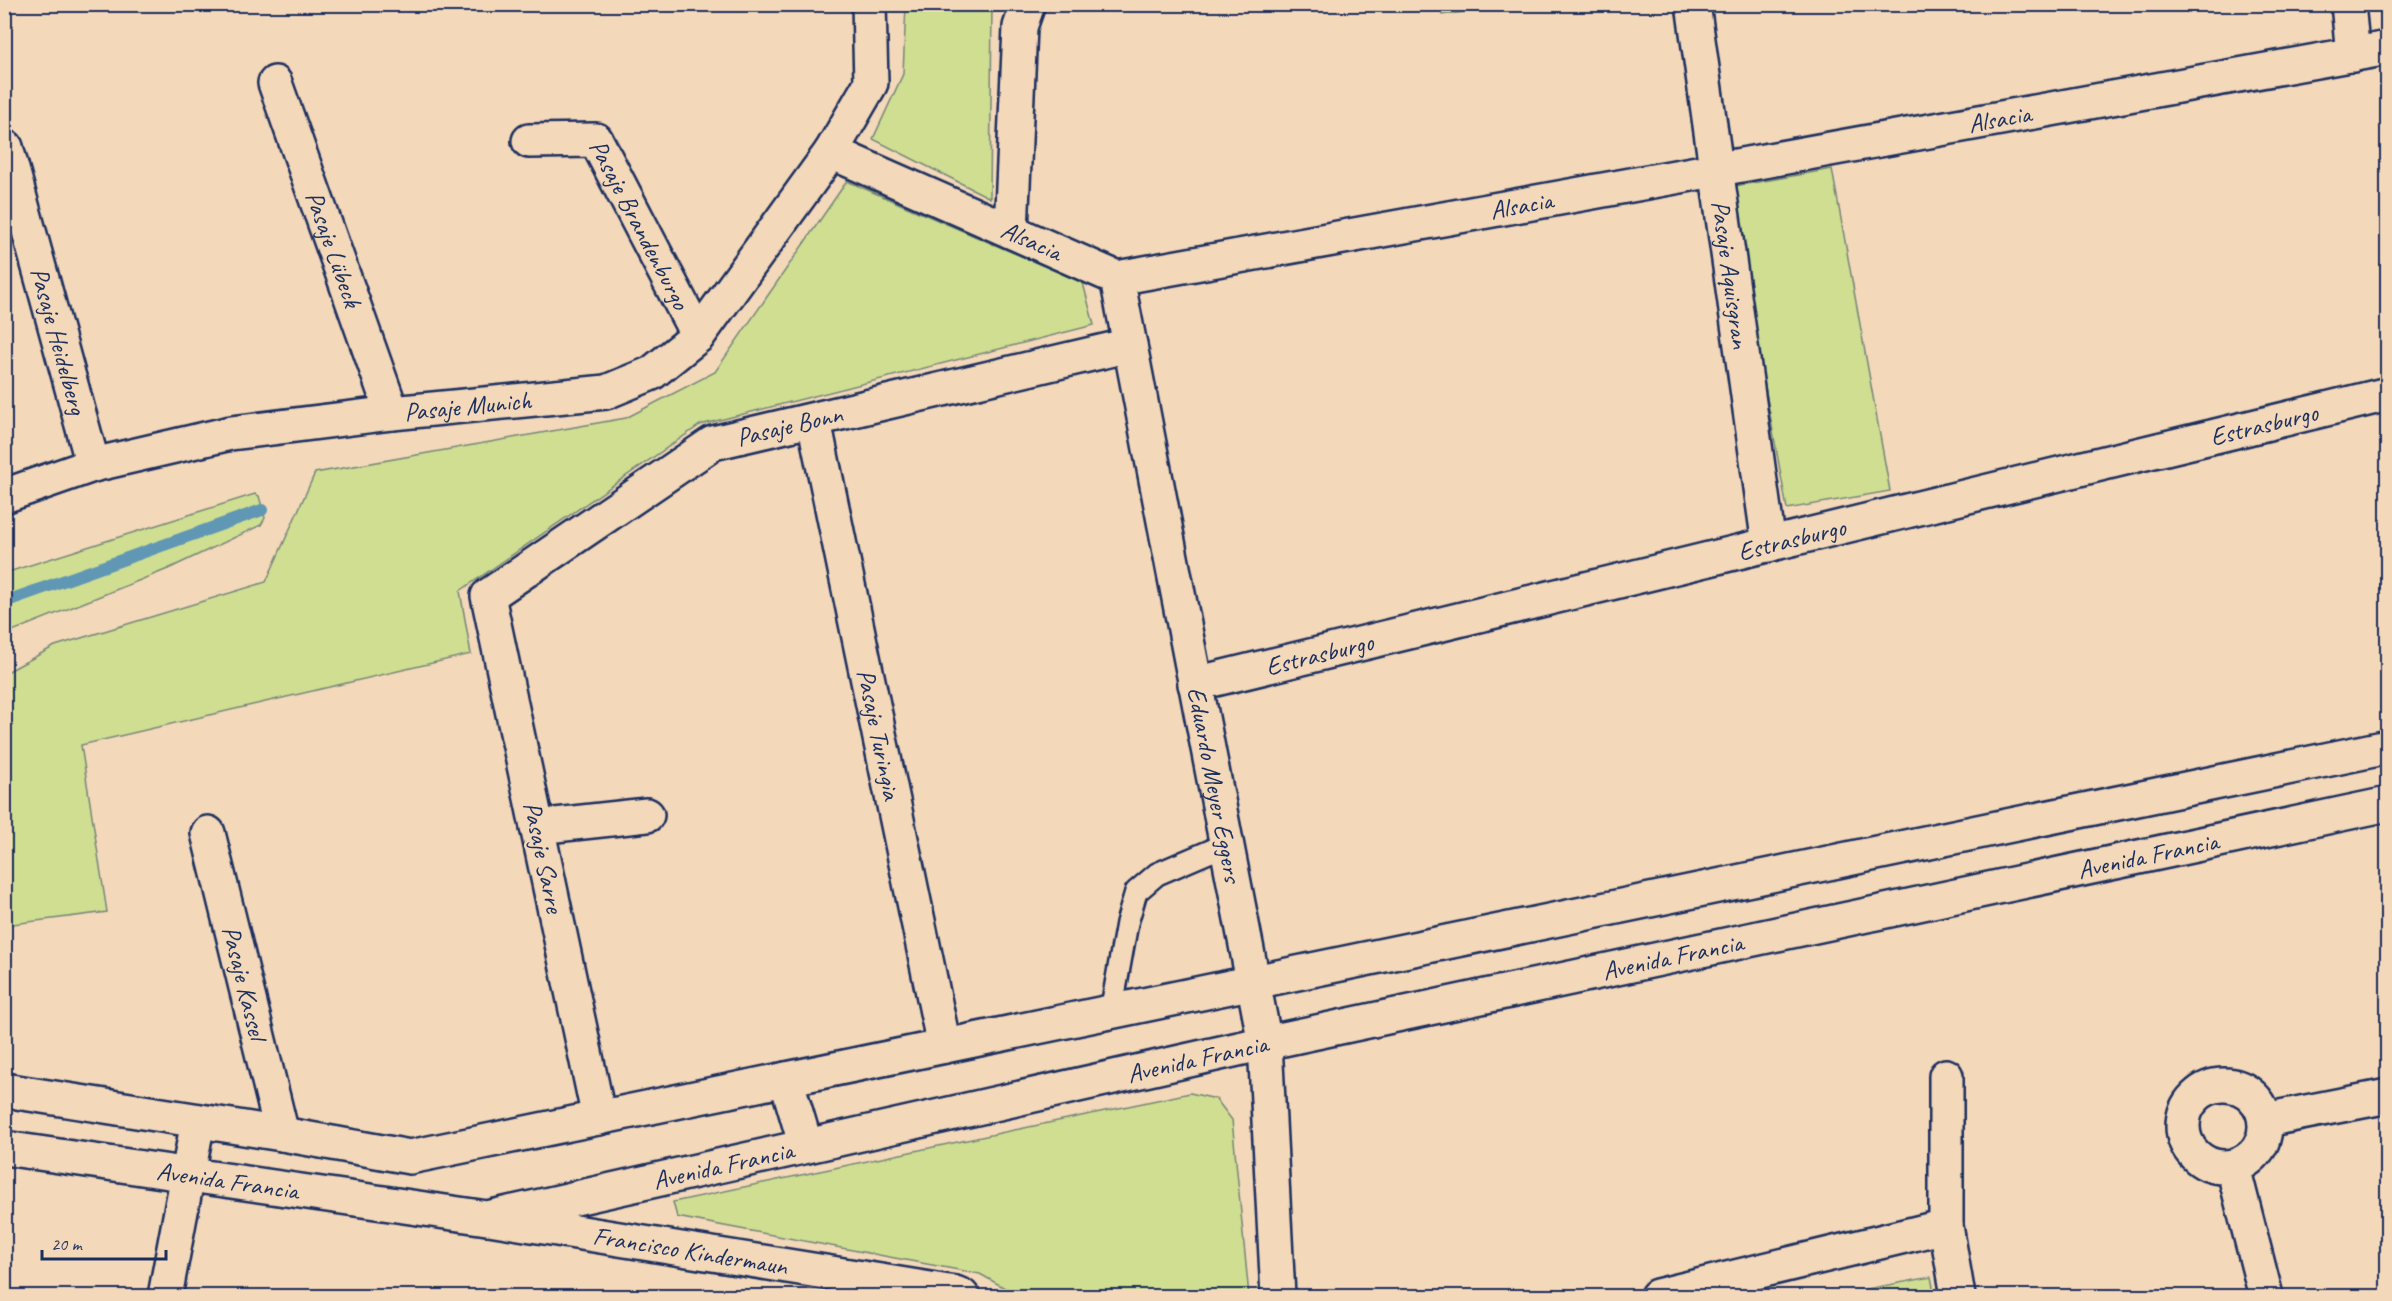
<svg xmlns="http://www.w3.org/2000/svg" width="2392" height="1301" font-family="Caveat,sans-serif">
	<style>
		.green { fill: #cfde91; stroke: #758678; stroke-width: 1.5 }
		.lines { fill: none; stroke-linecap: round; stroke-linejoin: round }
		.stream { stroke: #6197b5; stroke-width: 12 }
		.lane-casing { stroke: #1b2f5e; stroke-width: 26 }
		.street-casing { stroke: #1b2f5e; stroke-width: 38 }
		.secondary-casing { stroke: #1b2f5e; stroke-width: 38 }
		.lane { stroke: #f3d8ba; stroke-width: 21 }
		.street { stroke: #f3d8ba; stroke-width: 33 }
		.secondary { stroke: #f3d8ba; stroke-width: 33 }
		.labels { text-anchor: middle; stroke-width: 5; stroke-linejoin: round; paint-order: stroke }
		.street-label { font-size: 26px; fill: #1b2f5e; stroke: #f3d8ba }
	</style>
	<rect width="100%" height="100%" fill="#f3d8ba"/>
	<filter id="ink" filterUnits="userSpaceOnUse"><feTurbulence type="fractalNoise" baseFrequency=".0167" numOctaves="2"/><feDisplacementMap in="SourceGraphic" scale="12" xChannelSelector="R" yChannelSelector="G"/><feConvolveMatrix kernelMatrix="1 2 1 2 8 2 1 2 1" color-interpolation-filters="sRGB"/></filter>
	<g filter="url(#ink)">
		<g class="green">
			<path d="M906,5H992L990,198L873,139L903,74Z"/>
			<path d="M1441,5V4L1519,5L1442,15Z"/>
			<path d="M1832,169L1890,491L1787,509L1729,187Z"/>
			<path d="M847,181L1083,283L1094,325L700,425L460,591L471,654L81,745L107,912L5,925V673L55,646L266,582L315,473L626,418L715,372Z"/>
			<path d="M255,494L259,496L265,518L261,525L168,569L5,634V573Z"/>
			<path d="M1190,1093L1216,1099L1232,1120L1249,1296H1019L980,1274L677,1217L673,1202Z"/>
			<path d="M1931,1277L1935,1296H1829Z"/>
		</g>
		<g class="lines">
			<path class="stream" d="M4,602L262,510"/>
			<g class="lane-casing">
				<path id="lane" d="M1111,1012L1127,923L1136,892L1157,874L1227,844"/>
			</g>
			<g class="street-casing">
				<g id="street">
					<path id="s1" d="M869,4L871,83L831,152L1117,278L2388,48"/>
					<path id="s2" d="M1693,4L1769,545"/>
					<path d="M2348,4L2353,55"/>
					<path id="s3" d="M275,83L392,413"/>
					<path id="s4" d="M529,141L596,140L698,336"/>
					<path id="s5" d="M6,147L93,465"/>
					<path d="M1011,231L1020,27L1028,4"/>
					<path id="s6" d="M1117,278L1265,1043L1278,1296"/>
					<path id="s7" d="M814,421L944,1046"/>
					<path id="s8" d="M4,496L93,465L231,433L392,413L606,392L652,373L698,336L831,152"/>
					<path id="s9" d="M1195,684L2388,394"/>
					<path d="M537,827L647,815"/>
					<path id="s10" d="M208,833L282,1134"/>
					<circle cx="2224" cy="1126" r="41"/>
					<path id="s11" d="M599,1118L488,596L713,443L1130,345"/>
					<path d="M2265,1120L2388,1096"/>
					<path d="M2233,1167L2266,1296"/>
					<path id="s12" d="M489,1218L955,1293L962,1296"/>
					<path d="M1946,1226L1958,1296"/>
					<path d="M165,1296L198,1121"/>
					<path d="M1657,1296L1946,1226V1076"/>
				</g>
			</g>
			<g class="secondary-casing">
				<g id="secondary">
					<path d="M786,1079L806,1146"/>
					<path d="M4,1090L282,1134L410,1157L2388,747"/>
					<path id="s13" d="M4,1148L487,1218L1265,1043L2388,804"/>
				</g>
			</g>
			<use href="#lane" class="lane"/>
			<use href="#street" class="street"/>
			<use href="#secondary" class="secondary"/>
		</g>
	</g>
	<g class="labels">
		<g class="street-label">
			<text dy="9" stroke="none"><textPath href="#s1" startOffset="1368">Alsacia</textPath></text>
			<text dy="9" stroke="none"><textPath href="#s1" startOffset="882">Alsacia</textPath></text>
			<text dy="9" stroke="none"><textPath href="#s4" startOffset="162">Pasaje Brandenburgo</textPath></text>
			<text dy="9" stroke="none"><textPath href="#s1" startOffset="378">Alsacia</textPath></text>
			<text dy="9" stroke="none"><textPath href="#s3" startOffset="176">Pasaje Lübeck</textPath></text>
			<text dy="9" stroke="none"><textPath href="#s2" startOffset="273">Pasaje Aquisgran</textPath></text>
			<text dy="9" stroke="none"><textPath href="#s5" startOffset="201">Pasaje Heidelberg</textPath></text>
			<text dy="9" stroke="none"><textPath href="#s8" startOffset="474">Pasaje Munich</textPath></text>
			<text dy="9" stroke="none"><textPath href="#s9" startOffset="1100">Estrasburgo</textPath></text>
			<text dy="9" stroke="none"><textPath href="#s11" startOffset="884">Pasaje Bonn</textPath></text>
			<text dy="9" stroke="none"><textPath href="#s9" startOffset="614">Estrasburgo</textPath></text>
			<text dy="9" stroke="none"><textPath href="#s9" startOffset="128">Estrasburgo</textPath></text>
			<text dy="9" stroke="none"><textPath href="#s7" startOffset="320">Pasaje Turingia</textPath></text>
			<text dy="9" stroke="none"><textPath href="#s6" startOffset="516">Eduardo Meyer Eggers</textPath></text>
			<text dy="9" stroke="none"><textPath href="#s13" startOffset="2188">Avenida Francia</textPath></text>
			<text transform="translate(544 857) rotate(78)" y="9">Pasaje Sarre</text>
			<text dy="9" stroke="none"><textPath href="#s13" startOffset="1702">Avenida Francia</textPath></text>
			<text dy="9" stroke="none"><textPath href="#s10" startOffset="154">Pasaje Kassel</textPath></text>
			<text dy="9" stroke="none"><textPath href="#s13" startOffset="1216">Avenida Francia</textPath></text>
			<text dy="9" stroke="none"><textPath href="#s13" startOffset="730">Avenida Francia</textPath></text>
			<text dy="9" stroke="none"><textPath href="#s13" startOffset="226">Avenida Francia</textPath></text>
			<text dy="9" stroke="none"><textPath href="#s12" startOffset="204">Francisco Kindermaun</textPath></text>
		</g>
	</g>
	<rect width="2392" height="1301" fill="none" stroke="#f3d8ba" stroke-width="24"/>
	<rect x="12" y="12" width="2368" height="1277" fill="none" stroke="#1b2f5e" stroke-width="2" filter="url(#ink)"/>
	<path d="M42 1250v9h124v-9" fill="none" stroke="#1b2f5e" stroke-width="3"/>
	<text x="51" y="1250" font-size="18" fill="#1b2f5e" stroke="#f3d8ba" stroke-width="4.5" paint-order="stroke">20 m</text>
</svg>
